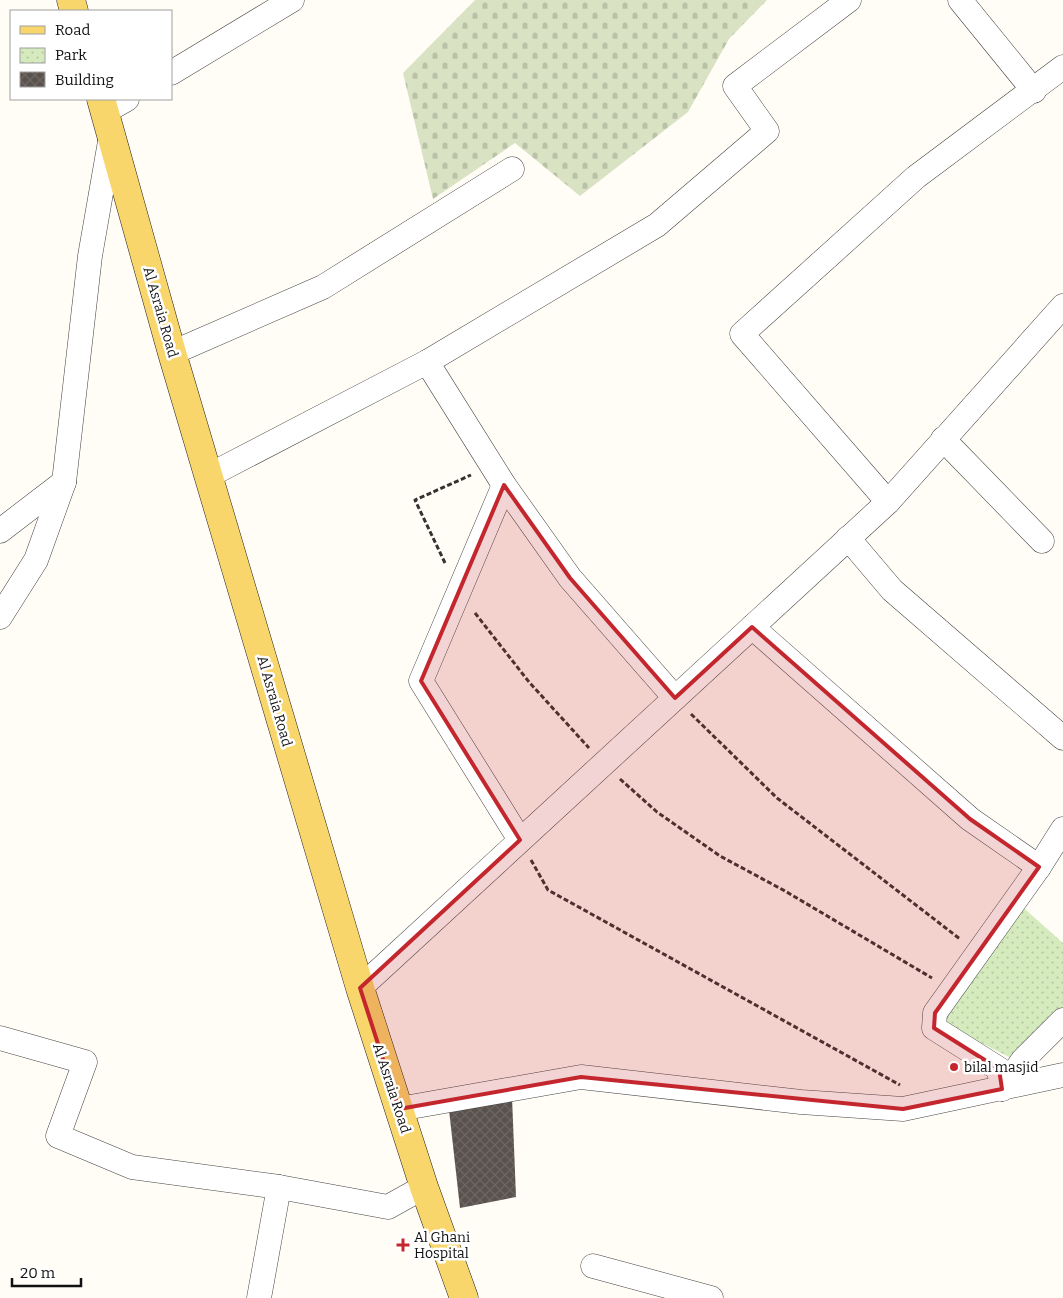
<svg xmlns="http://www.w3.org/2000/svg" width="1063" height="1298" font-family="Bitter,serif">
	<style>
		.cemetery { fill: url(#cemetery-stones) }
		.park { fill: url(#park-dots) }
		.building { fill: url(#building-cross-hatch) }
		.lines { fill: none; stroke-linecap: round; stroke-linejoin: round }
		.minor-casing { stroke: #444; stroke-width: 25 }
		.major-casing { stroke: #222; stroke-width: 29 }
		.path { stroke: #333; stroke-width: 3; stroke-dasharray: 5 2.5; stroke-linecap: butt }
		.minor { stroke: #fff; stroke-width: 24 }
		.major { stroke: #f9d66b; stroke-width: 28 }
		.marked { fill: #c4262e; fill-opacity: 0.2; stroke: #c4262e; stroke-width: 4; stroke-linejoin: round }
		.poi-dot { fill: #c4262e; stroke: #fff; stroke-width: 2 }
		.labels { text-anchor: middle; stroke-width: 5; stroke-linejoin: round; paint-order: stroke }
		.street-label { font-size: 14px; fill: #111; stroke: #fff }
		.poi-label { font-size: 14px; fill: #111; stroke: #fff; text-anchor: start }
	</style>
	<defs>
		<pattern id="cemetery-stones" width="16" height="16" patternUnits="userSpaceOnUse" patternTransform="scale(1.25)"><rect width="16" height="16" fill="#d9e3c4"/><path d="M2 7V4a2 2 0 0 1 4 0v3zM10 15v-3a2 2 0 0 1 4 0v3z" fill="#b9c2a7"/></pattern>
		<pattern id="park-dots" width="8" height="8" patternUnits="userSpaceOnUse" patternTransform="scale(1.25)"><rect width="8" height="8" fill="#d5ebbd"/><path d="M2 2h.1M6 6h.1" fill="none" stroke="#b6c8a1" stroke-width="1.8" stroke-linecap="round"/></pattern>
		<pattern id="building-cross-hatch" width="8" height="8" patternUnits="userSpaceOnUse" patternTransform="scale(1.25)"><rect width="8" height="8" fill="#5a524d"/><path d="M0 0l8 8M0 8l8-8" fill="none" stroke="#6d6662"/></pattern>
	</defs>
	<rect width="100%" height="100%" fill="#fffdf5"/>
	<path class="cemetery" d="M475,0H767L729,39L688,112L580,196L515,143L433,199L403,73Z"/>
	<path class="park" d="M1018,903L1063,943V1013L1015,1060L936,1020Z"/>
	<path class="building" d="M512,1097L516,1197L460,1208L449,1110Z"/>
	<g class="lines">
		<g class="minor-casing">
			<g id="minor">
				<path d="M960,0L1034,91"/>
				<path d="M171,73L292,0"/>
				<path d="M104,112L127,99"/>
				<path d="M172,353L323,287L512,169"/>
				<path d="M943,439L1042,541"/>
				<path d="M208,476L427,362"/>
				<path d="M504,485L427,362L657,225L767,131L735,86L849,0"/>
				<path d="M888,502L742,334L916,177L1063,67"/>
				<path d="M0,531L64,482"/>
				<path d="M848,538L892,590L1063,738"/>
				<path d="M0,617L36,560L64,482L90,256L111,136"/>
				<path d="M752,627L970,819L1039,867L935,1013L934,1028L999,1069L1002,1089"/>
				<path d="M520,840L421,681L504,485L570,578L675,698"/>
				<path d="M1039,867L1063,829"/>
				<path d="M360,988L888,502L1063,306"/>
				<path d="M0,1038L85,1062L58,1136L132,1167L279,1187L388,1207L424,1187"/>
				<path d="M1002,1089L1023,1060L1063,1020"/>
				<path d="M399,1109L581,1077L801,1102L903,1109L1063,1075"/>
				<path d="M593,1266L711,1298"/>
				<path d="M259,1298L279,1187"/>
			</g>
		</g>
		<g class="major-casing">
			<g id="major">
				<path d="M71,0L74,11"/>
				<path d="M101,99L172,353L360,988L424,1187L464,1298"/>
			</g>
		</g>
		<g class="path">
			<path d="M445,563L415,500L471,475"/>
			<path d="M475,613L529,682L589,748"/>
			<path d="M691,714L777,798L960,939"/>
			<path d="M620,779L657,812L720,856L785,891L932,978"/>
			<path d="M531,860L548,890L900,1085"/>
		</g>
		<use href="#minor" class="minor"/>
		<use href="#major" class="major"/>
	</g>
	<path class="marked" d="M504,485L570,578L675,698L752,627L970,819L1039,867L935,1013L934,1028L999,1069L1002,1089L903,1109L581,1077L399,1109L360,988L520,840L421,681Z"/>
	<g class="poi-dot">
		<circle cx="954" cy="1067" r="5"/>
		<path d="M400.5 1237.5h5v5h5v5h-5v5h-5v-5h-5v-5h5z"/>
	</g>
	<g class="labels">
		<g class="street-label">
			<text transform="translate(161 312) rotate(74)" y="5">Al Asraia Road</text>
			<text transform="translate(275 701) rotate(74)" y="5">Al Asraia Road</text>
			<text transform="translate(392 1088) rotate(72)" y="5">Al Asraia Road</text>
		</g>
		<g class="poi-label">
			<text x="964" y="1072">bilal masjid</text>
			<text x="414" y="1242">Al Ghani<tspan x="414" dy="16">Hospital</tspan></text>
		</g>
	</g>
	<rect x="10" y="10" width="162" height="90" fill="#ffffff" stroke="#a0a0a0"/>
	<rect x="20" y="26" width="25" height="8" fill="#f9d66b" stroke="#a0a0a0"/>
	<text x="55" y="35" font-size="15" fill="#111111">Road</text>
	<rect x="20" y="48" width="25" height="15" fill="url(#park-dots)" stroke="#a0a0a0"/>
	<text x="55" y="60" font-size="15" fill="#111111">Park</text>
	<rect x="20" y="72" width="25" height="15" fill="url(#building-cross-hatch)" stroke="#a0a0a0"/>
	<text x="55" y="85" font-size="15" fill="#111111">Building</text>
	<path d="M12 1278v8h69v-8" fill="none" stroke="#111111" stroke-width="2.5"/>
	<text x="20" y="1278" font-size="15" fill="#111111" stroke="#ffffff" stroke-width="4" paint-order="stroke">20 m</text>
</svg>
